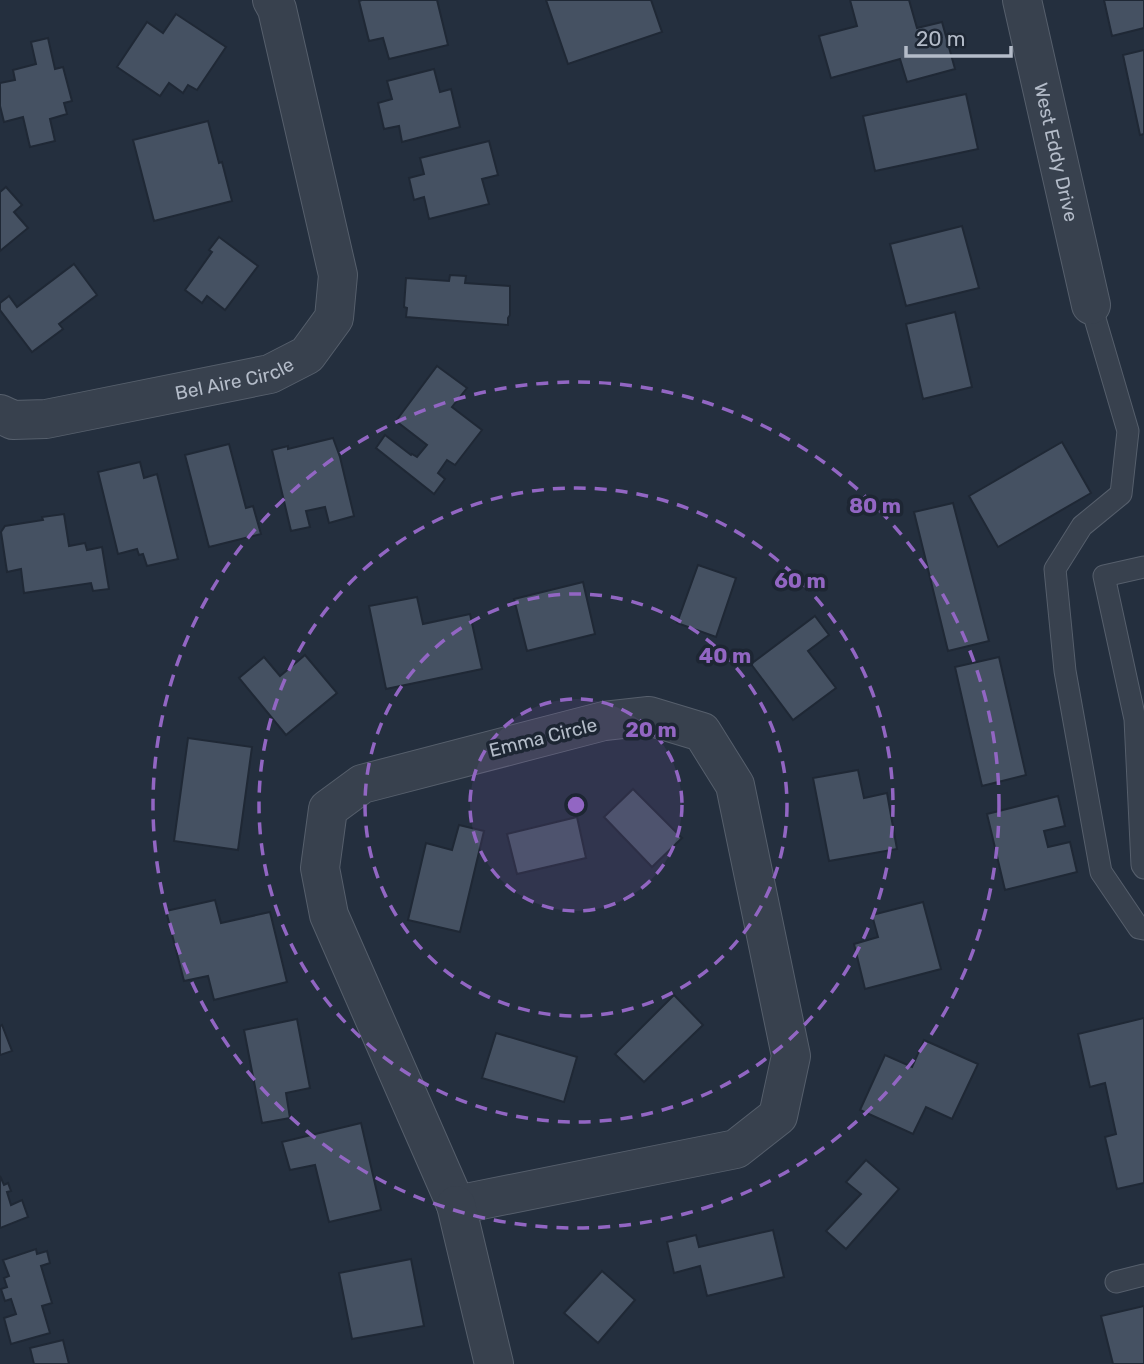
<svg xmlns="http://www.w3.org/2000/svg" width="1144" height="1364" font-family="Rubik,sans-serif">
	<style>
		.building { fill: #455162; stroke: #1f2835; stroke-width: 2 }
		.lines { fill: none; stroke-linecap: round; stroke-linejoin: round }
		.service-casing { stroke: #565f6c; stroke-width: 23 }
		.minor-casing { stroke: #565f6c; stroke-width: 40 }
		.service { stroke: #38414e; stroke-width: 21 }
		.minor { stroke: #38414e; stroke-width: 38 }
		.ring { fill: none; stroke: #9266c3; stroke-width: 3.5; stroke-dasharray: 12 9 }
		.labels { text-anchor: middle; stroke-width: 7; stroke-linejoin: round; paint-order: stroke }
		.street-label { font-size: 19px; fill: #b4bcc9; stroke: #1d2633 }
		.centre { fill: #9266c3; stroke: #1d2633; stroke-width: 3.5 }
		.ring-label { font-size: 21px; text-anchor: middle; font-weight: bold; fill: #9266c3; stroke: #1d2633; stroke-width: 7; stroke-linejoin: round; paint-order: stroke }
	</style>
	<rect width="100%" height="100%" fill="#242f3e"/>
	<g class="building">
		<path d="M362,0H437L448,45L389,59L383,38L369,41L359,1Z"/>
		<path d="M546,0H651L662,32L568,64Z"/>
		<path d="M850,0H909L917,28L942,22L955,69L907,82L900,59L831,78L819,36L857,26Z"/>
		<path d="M1104,0H1144V28L1112,36Z"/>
		<path d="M176,14L226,47L197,90L188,85L183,93L169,83L160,96L117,67L147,22L163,33Z"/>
		<path d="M48,38L55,69L63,67L72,101L64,103L67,114L50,119L55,141L30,147L23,117L4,122L0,106V83L15,80L13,70L36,64L31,42Z"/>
		<path d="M1144,50V134L1140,135L1123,55Z"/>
		<path d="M434,69L440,92L451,89L460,127L402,142L399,126L384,129L378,103L392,99L387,81Z"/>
		<path d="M966,94L978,149L875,171L863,116Z"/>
		<path d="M208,121L219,163L222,162L232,201L154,221L133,140Z"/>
		<path d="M489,141L498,175L482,179L489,204L429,219L424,197L414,200L409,178L424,174L420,158Z"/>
		<path d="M6,187L22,205L14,212L28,228L0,251V192Z"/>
		<path d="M962,226L979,288L906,306L890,244Z"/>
		<path d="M219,237L258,266L225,310L207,296L202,303L185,290L212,252L209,250Z"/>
		<path d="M74,264L97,295L59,324L63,329L32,352L0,310V303L9,296L17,307Z"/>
		<path d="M450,275L466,276L465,283L510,286V315L508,318V325L406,317L407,308L404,307L406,278L449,281Z"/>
		<path d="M955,312L972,387L923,399L906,324Z"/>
		<path d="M437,366L467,388L452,407L482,430L455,465L447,460L438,473L445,479L434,494L376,448L385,435L411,455L412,454L417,457L427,445L396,421Z"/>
		<path d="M333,438L340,457L354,516L329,523L325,507L306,511L310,527L291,531L272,450L288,446V449Z"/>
		<path d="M1062,442L1091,493L998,547L969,496Z"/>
		<path d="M229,444L246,508L253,506L261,534L209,547L185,455Z"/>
		<path d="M140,462L144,478L157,474L178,559L147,566L143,554L139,555L137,549L118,554L98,472Z"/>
		<path d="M953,503L989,641L948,651L914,512Z"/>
		<path d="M64,514L69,546L85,543L87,550L102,547L109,589L93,591L91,583L24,593L21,569L7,572L1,532L5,526L43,520L42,517Z"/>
		<path d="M698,565L736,578L716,637L677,623Z"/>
		<path d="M583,582L595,634L527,651L514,599Z"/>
		<path d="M417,597L423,624L470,614L482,669L386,689L369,606Z"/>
		<path d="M815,616L829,635L808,651L836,688L793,720L751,664Z"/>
		<path d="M305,655L337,693L286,735L239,678L264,657L280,676Z"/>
		<path d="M999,657L1026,775L982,786L955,667Z"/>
		<path d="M188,738L252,747L238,850L174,841Z"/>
		<path d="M858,770L864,798L887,793L897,849L829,861L813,778Z"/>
		<path d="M633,789L682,838L652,867L604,817Z"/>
		<path d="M1058,796L1065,826L1044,831L1048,847L1070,842L1077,872L1005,890L987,814Z"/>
		<path d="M577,817L586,858L517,874L507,834Z"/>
		<path d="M459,825L484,831L460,932L408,920L426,843L452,850Z"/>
		<path d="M215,900L221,923L270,912L287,982L214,1000L208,976L184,981L166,911Z"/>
		<path d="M923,902L941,969L865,989L854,944L878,937L872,915Z"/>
		<path d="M674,995L703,1025L644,1082L615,1054Z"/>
		<path d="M1144,1018V1183L1117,1189L1105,1137L1116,1134L1105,1083L1090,1087L1078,1034Z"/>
		<path d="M297,1019L310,1088L286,1093L290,1118L262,1123L244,1030Z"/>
		<path d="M2,1025L12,1051L0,1055V1026Z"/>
		<path d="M496,1033L577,1057L564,1102L482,1078Z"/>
		<path d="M924,1040L978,1064L952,1119L926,1107L913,1134L860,1110L885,1055L912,1067Z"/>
		<path d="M361,1123L381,1210L329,1222L315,1165L290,1170L282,1142Z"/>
		<path d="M866,1160L899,1189L846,1249L826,1231L861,1194L846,1182Z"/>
		<path d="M0,1176L4,1185L8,1183L11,1191L7,1192L11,1205L22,1200L28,1217L0,1228Z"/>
		<path d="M773,1230L784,1277L707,1296L700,1266L674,1273L667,1242L696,1235L699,1247Z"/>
		<path d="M36,1249L37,1254L47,1251L50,1263L41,1266L52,1303L42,1306L50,1333L11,1344L4,1318L16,1314L11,1299L5,1301L1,1289L7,1287L4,1278L9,1276L3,1260Z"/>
		<path d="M411,1259L424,1326L352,1339L339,1273Z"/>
		<path d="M602,1271L635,1300L598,1343L564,1313Z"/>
		<path d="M1144,1306V1364H1113L1101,1316Z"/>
		<path d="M63,1340L69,1364H34L30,1348Z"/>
	</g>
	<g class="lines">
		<g class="service-casing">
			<g id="service">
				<path d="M1091,305L1128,431L1121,494L1082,526L1055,569L1065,671L1101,872L1139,928L1144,929"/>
				<path d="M1144,567L1104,576L1135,719L1142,865L1144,868"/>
				<path d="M1116,1282L1144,1275"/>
			</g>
		</g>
		<g class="minor-casing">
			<g id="minor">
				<path id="s1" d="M1022,0L1091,305"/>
				<path id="s2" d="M0,414L13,420L46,419L270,374L307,355L334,318L338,275L277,9L272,0"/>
				<path d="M649,716L702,732L735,785L791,1056L778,1116L736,1149L456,1205L329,915L320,868L328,809L362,784L604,721Z"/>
				<path d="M456,1205L494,1364"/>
			</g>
		</g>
		<use href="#service" class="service"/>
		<use href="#minor" class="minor"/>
	</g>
	<circle cx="576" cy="805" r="106" fill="#9266c3" fill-opacity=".12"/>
	<g class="ring">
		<circle cx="576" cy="805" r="106"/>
		<circle cx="576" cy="805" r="211"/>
		<circle cx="576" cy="805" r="317"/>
		<circle cx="576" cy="805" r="423"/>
	</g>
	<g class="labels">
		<g class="street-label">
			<text dy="7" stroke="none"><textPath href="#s1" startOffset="156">West Eddy Drive</textPath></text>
			<text dy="7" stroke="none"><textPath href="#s2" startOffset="240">Bel Aire Circle</textPath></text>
			<text transform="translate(543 737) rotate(-14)" y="7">Emma Circle</text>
		</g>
	</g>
	<circle cx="576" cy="805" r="10" class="centre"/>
	<g class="ring-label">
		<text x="875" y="513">80 m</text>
		<text x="800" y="588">60 m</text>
		<text x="725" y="663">40 m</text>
		<text x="651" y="737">20 m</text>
	</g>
	<path d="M906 46v10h105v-10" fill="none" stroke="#b4bcc9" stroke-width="3.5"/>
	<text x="916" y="46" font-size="21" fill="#b4bcc9" stroke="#1d2633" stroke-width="5" paint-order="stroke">20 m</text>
</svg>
